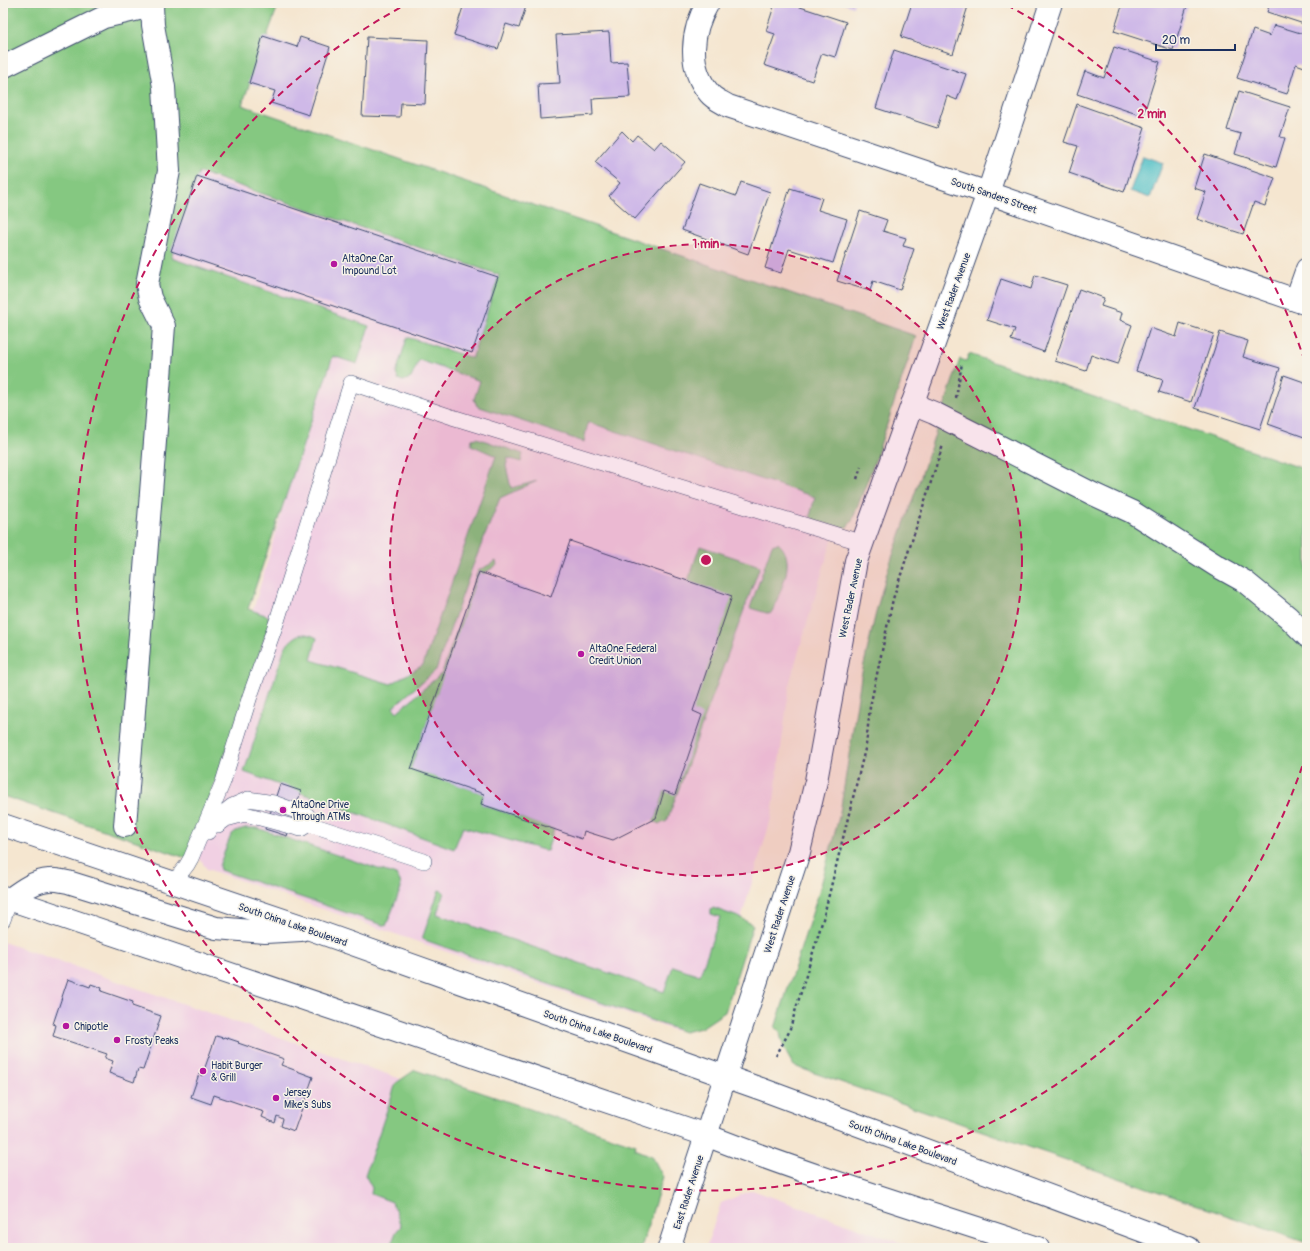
<svg xmlns="http://www.w3.org/2000/svg" width="1310" height="1251" font-family="Pangolin,sans-serif">
	<style>
		.built { fill: #f1d0e3 }
		.green { fill: #85c881; stroke: #507c70 }
		.water { fill: #53c1c8; stroke: #377893 }
		.building { fill: #cfb9e8 }
		.lines { fill: none; stroke-linecap: round; stroke-linejoin: round }
		.service-casing { stroke: #3c4a6f; stroke-width: 16 }
		.minor-casing { stroke: #3c4a6f; stroke-width: 24 }
		.primary-casing { stroke: #3c4a6f; stroke-width: 24 }
		.path { stroke: #3c4a6f; stroke-width: 2.5; stroke-dasharray: 3 3; stroke-linecap: butt }
		.service { stroke: #fff; stroke-width: 15 }
		.minor { stroke: #fff; stroke-width: 22 }
		.primary { stroke: #fff; stroke-width: 22 }
		.ring { fill: none; stroke: #c2185b; stroke-width: 2; stroke-dasharray: 7 5 }
		.poi-dot { fill: #b5179e; stroke: #f7f3e8; stroke-width: 1.5 }
		.labels { text-anchor: middle; stroke-width: 3; stroke-linejoin: round; paint-order: stroke }
		.street-label { font-size: 10px; fill: #1b2f5e; stroke: #f7f3e8 }
		.poi-label { font-size: 10px; fill: #1b2f5e; stroke: #f7f3e8; text-anchor: start }
		.centre { fill: #c2185b; stroke: #f7f3e8; stroke-width: 2 }
		.ring-label { font-size: 12px; text-anchor: middle; font-weight: bold; fill: #c2185b; stroke: #f7f3e8; stroke-width: 3; stroke-linejoin: round; paint-order: stroke }
	</style>
	<rect width="100%" height="100%" fill="#f7f3e8"/>
	<filter id="ink" filterUnits="userSpaceOnUse"><feTurbulence type="fractalNoise" baseFrequency=".025" numOctaves="2"/><feDisplacementMap in="SourceGraphic" scale="8" xChannelSelector="R" yChannelSelector="G"/><feConvolveMatrix kernelMatrix="1 2 1 2 8 2 1 2 1" color-interpolation-filters="sRGB"/></filter>
	<filter id="wash" filterUnits="userSpaceOnUse"><feTurbulence type="fractalNoise" baseFrequency=".012" numOctaves="4" result="noise"/><feDisplacementMap in="SourceGraphic" scale="16" xChannelSelector="R" yChannelSelector="G"/><feGaussianBlur stdDeviation="0.9" result="paint"/><feColorMatrix in="noise" values="0 0 0 0 0 0 0 0 0 0 0 0 0 0 0 0 0 1.4 0 .05"/><feComposite in="paint" operator="in"/></filter>
	<g filter="url(#wash)">
		<rect width="100%" height="100%" fill="#f5e6d0"/>
		<g class="built">
			<path d="M193,95L895,335L823,569L790,681L772,815L712,1017L676,1031L207,869L179,832L244,641L322,374L137,269Z"/>
			<path d="M3,942L634,1159L628,1248H3Z"/>
			<path d="M752,1190L828,1217L916,1248H706L721,1203Z"/>
		</g>
		<g class="green">
			<path d="M3,3H279L242,105L916,336L876,458L852,521L847,527L843,528L815,521L810,516L815,497L588,422L584,442L477,406L474,399L480,381L419,360L411,378L403,381L398,379L396,373L407,338H410L472,358L499,275L199,172L171,258L369,326L357,364L333,356L248,609L268,616L270,622L189,859L3,796Z"/>
			<path d="M969,354L1307,470V1243L794,1066C787,1055 781,1044 780,1031L775,1028L820,889L840,813L861,677L877,608L888,569L922,473L960,359L966,361Z"/>
			<path d="M477,438L523,454L521,462L508,458L506,466L511,488L537,481L500,498L472,568L436,670L393,707L397,712L442,673L478,571L496,561L497,565L480,576L411,768L484,794L481,804L554,829L547,851L463,827L454,849L244,772L285,647C296,635 302,630 317,638L311,660L391,684L423,665L496,456L471,445L472,439Z"/>
			<path d="M778,543C798,560 780,590 773,610L770,614L750,608L772,545Z"/>
			<path d="M700,546L760,566L667,821L660,824L653,821L656,818L688,713L687,584Z"/>
			<path d="M245,828H257L396,875L400,881L401,888L386,926L220,870L219,866L231,835L236,831Z"/>
			<path d="M439,890L444,892L437,914L664,992L673,966L700,975L720,917L711,914V910L713,908L741,918L753,925L725,1012L701,1028L684,1032L422,939Z"/>
			<path d="M415,1070L636,1145L635,1149L652,1156L663,1177L641,1248H390L396,1232L401,1226L392,1202L371,1194L372,1188L365,1175L396,1083Z"/>
		</g>
		<path class="water" d="M1143,156L1163,163L1150,198L1130,191Z"/>
		<g id="blocks">
			<g class="building">
				<path d="M453,3H527L519,28L506,24L498,49L454,35L463,7Z"/>
				<path d="M775,3H788L846,22L835,57L822,53L812,81L764,65L775,34L766,31Z"/>
				<path d="M842,3H854L853,7Z"/>
				<path d="M912,3H969L953,54L901,37Z"/>
				<path d="M1123,3H1188L1173,50L1114,31Z"/>
				<path d="M1270,3H1307V25L1267,12Z"/>
				<path d="M1274,25L1307,35V68L1296,64L1287,94L1237,78L1253,30L1270,36Z"/>
				<path d="M609,32L611,63L627,62L630,97L592,99L593,115L540,119L538,84L560,83L556,35Z"/>
				<path d="M263,36L297,47L300,37L330,47L309,115L271,103L275,91L249,83Z"/>
				<path d="M367,37L428,40L425,104L401,103L400,117L362,116Z"/>
				<path d="M1114,47L1160,62L1143,116L1077,94L1085,71L1104,78Z"/>
				<path d="M894,50L966,74L957,100L947,96L937,128L876,108Z"/>
				<path d="M1239,91L1290,107L1280,137L1285,138L1276,167L1235,154L1241,134L1227,130Z"/>
				<path d="M1077,104L1145,128L1124,192L1069,173L1078,146L1064,142Z"/>
				<path d="M622,131L632,141L637,135L654,149L661,141L685,162L635,219L609,196L620,183L595,162Z"/>
				<path d="M1205,154L1275,178L1265,206L1254,202L1243,234L1197,219L1206,192L1194,188Z"/>
				<path d="M197,176L498,277L472,353L171,251Z"/>
				<path d="M741,182L770,192L748,254L682,230L699,183L736,196Z"/>
				<path d="M790,188L822,198L818,210L847,219L833,263L789,249L781,273L765,268Z"/>
				<path d="M860,211L887,220L883,231L906,238L903,246L914,249L900,290L873,281L870,291L837,281Z"/>
				<path d="M1035,275L1067,285L1044,352L1011,340L1015,329L987,320L1001,279L1031,289Z"/>
				<path d="M1079,289L1104,298L1101,306L1122,313L1120,320L1132,325L1118,364L1091,355L1086,371L1055,361Z"/>
				<path d="M1180,323L1214,334L1191,402L1159,392L1163,380L1136,371L1150,328L1176,337Z"/>
				<path d="M1220,332L1248,341L1243,357L1280,368L1260,429L1195,408Z"/>
				<path d="M1284,375L1307,383V438L1268,424Z"/>
				<path d="M570,541L732,596L693,711L702,715L675,795L664,791L656,818L613,840L584,831L582,839L481,804L484,794L411,769L479,572L551,597Z"/>
				<path d="M280,784L301,791L287,836L265,829Z"/>
				<path d="M68,979L90,987L91,984L102,988L101,991L133,1002L132,1006L161,1016L143,1070L138,1069L134,1082L109,1073L113,1061L105,1058L107,1054L53,1036L56,1025L53,1024Z"/>
				<path d="M216,1036L223,1038L224,1037L239,1042L238,1043L284,1059L281,1065L313,1077L294,1131L281,1126L283,1119L277,1116L275,1123L262,1117L264,1112L214,1095L211,1104L191,1097L199,1074L202,1076Z"/>
			</g>
		</g>
	</g>
	<g filter="url(#ink)">
		<use href="#blocks" fill-opacity="0" stroke="#3c4a6f" stroke-width="1"/>
		<g class="lines">
			<g class="service-casing">
				<g id="service">
					<path d="M309,824L424,861"/>
					<path d="M218,825L226,819L245,814L301,829L309,824"/>
					<path d="M208,832L217,818L232,806L248,799L274,803L307,815L309,824"/>
					<path d="M174,882L187,865L191,858L223,782L250,696L277,621L351,383L452,417L863,543"/>
					<path d="M3,920L10,899"/>
				</g>
			</g>
			<g class="minor-casing">
				<g id="minor">
					<path d="M708,3C691,31 687,68 710,94C714,99 722,102 728,106L988,193L1307,304"/>
					<path d="M3,67L104,17L152,6"/>
					<path d="M1296,300L1307,269"/>
					<path d="M912,404L934,413L1093,494L1132,512L1217,566L1244,581L1288,617L1307,636"/>
					<path d="M125,826L164,326L150,298L147,284L169,171L164,87L153,25L152,6L153,3"/>
					<path d="M669,1248L799,852L816,781L856,561L988,193L1051,3"/>
				</g>
			</g>
			<g class="primary-casing">
				<g id="primary">
					<path d="M3,825L313,930L764,1090L1189,1248"/>
					<path d="M3,897L706,1135C815,1178 927,1211 1038,1248"/>
					<path d="M10,899C21,891 34,881 49,880C55,879 62,881 68,882L216,928L265,932L301,930"/>
				</g>
			</g>
			<g class="path">
				<path d="M956,398L962,363"/>
				<path d="M857,479L861,467"/>
				<path d="M776,1056L789,1032L823,919L866,745L870,707L893,599L943,445"/>
			</g>
			<use href="#service" class="service"/>
			<use href="#minor" class="minor"/>
			<use href="#primary" class="primary"/>
		</g>
	</g>
	<circle cx="706" cy="560" r="316" fill="#c2185b" fill-opacity=".12"/>
	<g class="ring">
		<circle cx="706" cy="560" r="316"/>
		<path d="M1306 755A631 631 0 1 1 405 5M1007 5A631 631 0 0 1 1306 365"/>
	</g>
	<g class="poi-dot">
		<circle cx="334" cy="264" r="4"/>
		<circle cx="581" cy="654" r="4"/>
		<circle cx="283" cy="810" r="4"/>
		<circle cx="66" cy="1026" r="4"/>
		<circle cx="117" cy="1040" r="4"/>
		<circle cx="203" cy="1071" r="4"/>
		<circle cx="276" cy="1098" r="4"/>
	</g>
	<g class="labels">
		<g class="street-label">
			<text transform="translate(994 195) rotate(19)" y="4">South Sanders Street</text>
			<text transform="translate(953 291) rotate(-70)" y="4">West Rader Avenue</text>
			<text transform="translate(850 598) rotate(-78)" y="4">West Rader Avenue</text>
			<text transform="translate(779 914) rotate(-72)" y="4">West Rader Avenue</text>
			<text transform="translate(293 924) rotate(19)" y="4">South China Lake Boulevard</text>
			<text transform="translate(598 1031) rotate(19)" y="4">South China Lake Boulevard</text>
			<text transform="translate(903 1142) rotate(20)" y="4">South China Lake Boulevard</text>
			<text transform="translate(688 1192) rotate(-72)" y="4">East Rader Avenue</text>
		</g>
		<g class="poi-label">
			<text x="342" y="262">AltaOne Car<tspan x="342" dy="12">Impound Lot</tspan></text>
			<text x="589" y="652">AltaOne Federal<tspan x="589" dy="12">Credit Union</tspan></text>
			<text x="291" y="808">AltaOne Drive<tspan x="291" dy="12">Through ATMs</tspan></text>
			<text x="74" y="1030">Chipotle</text>
			<text x="125" y="1044">Frosty Peaks</text>
			<text x="211" y="1069">Habit Burger<tspan x="211" dy="12">&amp; Grill</tspan></text>
			<text x="284" y="1096">Jersey<tspan x="284" dy="12">Mike's Subs</tspan></text>
		</g>
	</g>
	<circle cx="706" cy="560" r="6" class="centre"/>
	<g class="ring-label">
		<text x="1152" y="118">2 min</text>
		<text x="706" y="248">1 min</text>
	</g>
	<rect width="1310" height="1251" fill="none" stroke="#f7f3e8" stroke-width="16"/>
	<path d="M1156 44v6h79v-6" fill="none" stroke="#1b2f5e" stroke-width="2"/>
	<text x="1162" y="44" font-size="12" fill="#1b2f5e" stroke="#f7f3e8" stroke-width="3" paint-order="stroke">20 m</text>
</svg>
